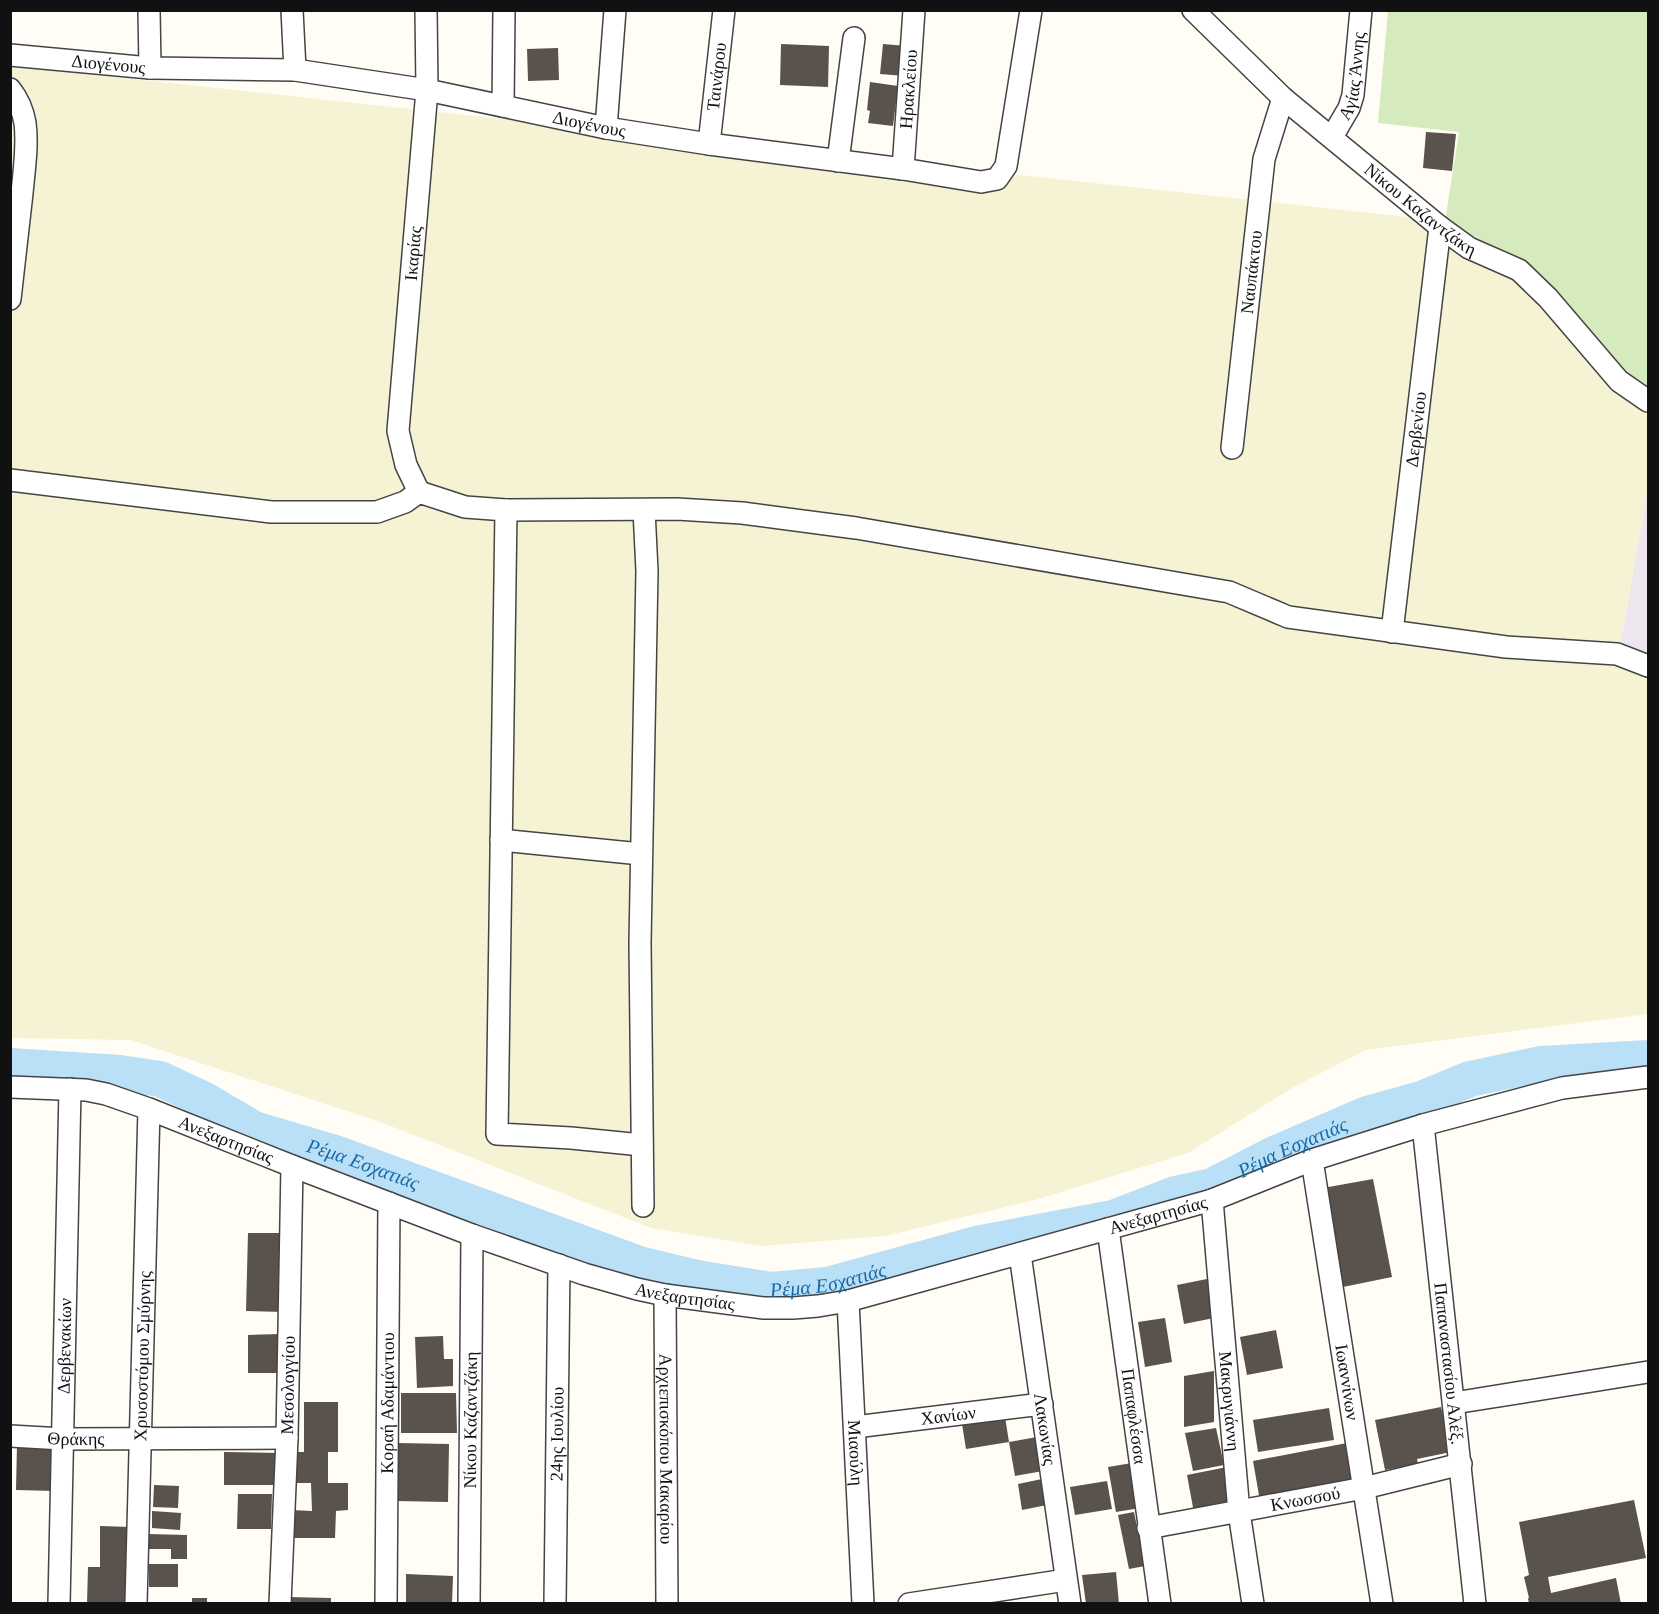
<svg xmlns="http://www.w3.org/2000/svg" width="1659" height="1614" font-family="'Times New Roman',serif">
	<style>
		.industrial { fill: #eee6ef }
		.farmland { fill: #f6f3d4 }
		.green { fill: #d5ebbd }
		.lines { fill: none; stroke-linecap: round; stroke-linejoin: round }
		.river { stroke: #b9e0f7; stroke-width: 36 }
		.building { fill: #5a524d }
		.minor-casing { stroke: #444; stroke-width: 24 }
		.minor { stroke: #fff; stroke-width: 21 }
		.labels { text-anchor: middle; stroke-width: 6; stroke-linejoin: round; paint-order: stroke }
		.street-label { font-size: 18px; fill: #111; stroke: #fff }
		.water-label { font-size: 20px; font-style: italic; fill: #1768a6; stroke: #fff }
	</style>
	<rect width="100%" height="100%" fill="#fffdf5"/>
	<path class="industrial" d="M1648,488V659L1620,645Z"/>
	<path class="farmland" d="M13,66L1445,221L1488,244L1518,279L1648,408V488L1620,645L1648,659V1014L1366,1050L1292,1088L1188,1153L1035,1200L885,1236L762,1246L651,1228L383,1123L131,1040L11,1038L10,71Z"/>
	<path class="green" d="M1388,11H1648V408L1518,279L1489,266L1488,244L1445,221L1459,132L1378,123Z"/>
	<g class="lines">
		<path class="river" id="s1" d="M10,1066L120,1073L160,1079L203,1099L254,1129L335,1153L639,1264L697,1278L771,1290L827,1285L976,1244L1113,1218L1175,1194L1212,1186L1274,1154L1367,1114L1424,1098L1470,1079L1541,1064L1648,1058"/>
	</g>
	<g class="building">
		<path d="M781,44L829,46L828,87L780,85Z"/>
		<path d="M883,44L907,46L905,76L880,74Z"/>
		<path d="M558,48L559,80L528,81L527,49Z"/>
		<path d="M870,82L898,86L893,126L868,123L870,111L867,110Z"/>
		<path d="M1426,132L1456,134L1452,171L1423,168Z"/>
		<path d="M1373,1179L1392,1277L1343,1287L1323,1188Z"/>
		<path d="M248,1233H286L285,1312L246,1311Z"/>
		<path d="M1207,1279L1214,1318L1184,1324L1177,1285Z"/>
		<path d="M1165,1318L1172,1362L1145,1367L1138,1322Z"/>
		<path d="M1276,1330L1283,1368L1247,1375L1240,1337Z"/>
		<path d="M280,1334V1373H248V1335Z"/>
		<path d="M443,1336L444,1359H453V1386L417,1388L415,1337Z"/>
		<path d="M1214,1371V1422L1184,1427V1376Z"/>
		<path d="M401,1393H456L457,1433H401Z"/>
		<path d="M304,1402H338V1452H328V1483H348V1510L336,1511L335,1538H292V1510L312,1511L311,1483H294V1452H304Z"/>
		<path d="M1441,1407L1451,1452L1417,1459L1418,1464L1385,1470L1375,1420Z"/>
		<path d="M1329,1408L1334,1440L1258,1452L1253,1420Z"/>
		<path d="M1005,1417L1009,1442L966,1449L962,1424Z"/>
		<path d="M1216,1428L1224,1465L1193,1471L1185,1433Z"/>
		<path d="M1037,1437L1043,1471L1015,1476L1009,1442Z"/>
		<path d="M398,1443L449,1444L448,1502L396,1501Z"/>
		<path d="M1347,1443L1355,1483L1260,1501L1253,1461Z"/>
		<path d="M17,1444L56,1445L55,1491L16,1490Z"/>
		<path d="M224,1452L278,1453L277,1485H224Z"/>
		<path d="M1132,1463L1140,1508L1116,1512L1108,1467Z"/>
		<path d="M1227,1467L1235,1506L1194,1513L1187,1475Z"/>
		<path d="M1042,1479L1047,1505L1022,1510L1018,1484Z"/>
		<path d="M1107,1481L1112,1509L1075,1515L1070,1487Z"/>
		<path d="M154,1485L179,1486L178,1508L153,1507Z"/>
		<path d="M238,1494H272L271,1529H237Z"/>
		<path d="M1634,1500L1646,1558L1548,1577L1551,1593L1616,1578L1621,1604H1529L1528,1598H1529L1524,1577L1529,1575L1519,1522Z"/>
		<path d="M152,1511L181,1513L180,1530L152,1528Z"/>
		<path d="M1134,1512L1145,1566L1129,1569L1118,1515Z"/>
		<path d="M100,1526L131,1527L130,1604H87L88,1567H100Z"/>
		<path d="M148,1534L187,1535V1559H171V1549H148Z"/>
		<rect x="149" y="1564" width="29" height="23"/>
		<path d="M1116,1572L1119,1604H1086L1082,1575Z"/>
		<path d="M406,1574L453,1576L452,1604H406Z"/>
		<path d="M288,1597L331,1598V1604H288Z"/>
		<rect x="192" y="1598" width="15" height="6"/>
	</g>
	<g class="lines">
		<g class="minor-casing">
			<g id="minor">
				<path d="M149,10L150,68"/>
				<path d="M292,10L295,70"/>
				<path id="s2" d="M1193,10L1283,98L1440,227L1469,248L1519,270L1548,298L1619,381L1648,401"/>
				<path id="s3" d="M10,55L150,68L295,70L427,90L606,128L709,144L903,169L981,182L997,179L1006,166L1031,10"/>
				<path d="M10,89C18,99 23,111 25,123C28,145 24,171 22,193C18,228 14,264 10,299"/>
				<path d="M503,106L504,10"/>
				<path d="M606,128L615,10"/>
				<path id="s4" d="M1332,137L1349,108L1353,95L1361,10"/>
				<path id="s5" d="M709,144L724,10"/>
				<path d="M838,161L854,38"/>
				<path id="s6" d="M903,169L914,10"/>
				<path id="s7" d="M1232,448L1264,159L1283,98"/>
				<path d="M10,480L271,512H377L405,502L419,492L465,507L506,510L677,509L742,513L856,528L1229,592L1288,617L1506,647L1617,654L1648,666"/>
				<path id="s8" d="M419,492L406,465L398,431L427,90L426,10"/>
				<path d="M506,510L497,1134L571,1138L642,1145"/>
				<path id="s9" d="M1392,632L1440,227"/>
				<path d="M501,840L641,854"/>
				<path id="s10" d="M10,1087L86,1090L106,1094L149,1109L292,1166L472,1235L584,1274L637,1289L665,1295L764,1308H793L818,1306L848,1301L1212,1200L1312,1160L1423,1125L1562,1088L1648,1077"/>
				<path id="s11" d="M1423,1125L1475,1604"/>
				<path id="s12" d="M1312,1160L1382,1604"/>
				<path id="s13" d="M1212,1200L1239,1512L1253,1604"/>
				<path d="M643,1206L640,943L647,571L644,510"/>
				<path id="s14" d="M1108,1229L1160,1604"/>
				<path id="s15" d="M1020,1254L1070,1604"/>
				<path id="s16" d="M665,1295L667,1604"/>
				<path id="s17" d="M848,1301L863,1604"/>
				<path d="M1454,1403L1648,1372"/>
				<path id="s18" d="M855,1427L1042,1404"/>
				<path id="s19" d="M10,1436L63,1439L287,1438"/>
				<path id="s20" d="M1148,1528L1364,1488L1461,1464"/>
				<path id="s21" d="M59,1604L70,1089"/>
				<path id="s22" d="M136,1604L149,1109"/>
				<path id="s23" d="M280,1604L287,1438L292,1166"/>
				<path id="s24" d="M386,1604L389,1203"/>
				<path id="s25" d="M469,1604L472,1235"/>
				<path id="s26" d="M555,1604L559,1265"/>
				<path d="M909,1604L1066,1580"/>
			</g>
		</g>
		<use href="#minor" class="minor"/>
	</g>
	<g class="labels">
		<g class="street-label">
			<text dy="6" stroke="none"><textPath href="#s3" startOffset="99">Διογένους</textPath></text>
			<text dy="6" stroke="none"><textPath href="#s4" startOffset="66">Αγίας Άννης</textPath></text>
			<text dy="6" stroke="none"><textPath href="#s5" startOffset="68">Ταινάρου</textPath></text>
			<text dy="6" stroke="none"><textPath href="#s6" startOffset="80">Ηρακλείου</textPath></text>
			<text dy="6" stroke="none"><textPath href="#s3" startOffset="585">Διογένους</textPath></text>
			<text dy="6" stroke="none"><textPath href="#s2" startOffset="303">Νίκου Καζαντζάκη</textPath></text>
			<text dy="6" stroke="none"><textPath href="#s8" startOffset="243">Ικαρίας</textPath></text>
			<text dy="6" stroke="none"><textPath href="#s7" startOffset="177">Ναυπάκτου</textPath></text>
			<text dy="6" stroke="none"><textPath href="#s9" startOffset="204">Δερβενίου</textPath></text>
			<text dy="6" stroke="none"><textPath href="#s10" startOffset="225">Ανεξαρτησίας</textPath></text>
			<text dy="6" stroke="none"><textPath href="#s10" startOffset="1197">Ανεξαρτησίας</textPath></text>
			<text dy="6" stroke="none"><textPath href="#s10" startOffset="711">Ανεξαρτησίας</textPath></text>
			<text dy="6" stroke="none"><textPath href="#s21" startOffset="258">Δερβενακίων</textPath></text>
			<text dy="6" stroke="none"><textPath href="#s22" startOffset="248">Χρυσοστόμου Σμύρνης</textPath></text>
			<text dy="6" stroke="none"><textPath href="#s11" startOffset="240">Παπαναστασίου Αλέξ.</textPath></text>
			<text dy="6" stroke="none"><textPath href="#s12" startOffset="225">Ιωαννίνων</textPath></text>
			<text dy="6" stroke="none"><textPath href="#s23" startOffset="219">Μεσολογγίου</textPath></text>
			<text dy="6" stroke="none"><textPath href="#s13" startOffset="202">Μακρυγιάννη</textPath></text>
			<text dy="6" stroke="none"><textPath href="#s24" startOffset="201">Κοραή Αδαμάντιου</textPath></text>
			<text dy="6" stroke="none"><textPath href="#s18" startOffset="94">Χανίων</textPath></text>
			<text dy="6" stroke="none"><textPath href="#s14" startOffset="189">Παπαφλέσσα</textPath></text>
			<text dy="6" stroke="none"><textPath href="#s25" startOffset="184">Νίκου Καζαντζάκη</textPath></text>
			<text dy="6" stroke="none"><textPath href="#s15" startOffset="177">Λακωνίας</textPath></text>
			<text dy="6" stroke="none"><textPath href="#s26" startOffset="170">24ης Ιουλίου</textPath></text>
			<text dy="6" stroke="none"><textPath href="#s19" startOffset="66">Θράκης</textPath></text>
			<text dy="6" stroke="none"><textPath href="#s16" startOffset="154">Αρχιεπισκόπου Μακαρίου</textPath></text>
			<text dy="6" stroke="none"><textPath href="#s17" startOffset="152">Μιαούλη</textPath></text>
			<text dy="6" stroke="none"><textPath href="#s20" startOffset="160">Κνωσσού</textPath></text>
		</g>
		<g class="water-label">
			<text dy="7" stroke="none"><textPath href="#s1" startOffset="1344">Ρέμα Εσχατιάς</textPath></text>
			<text dy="7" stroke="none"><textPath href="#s1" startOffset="372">Ρέμα Εσχατιάς</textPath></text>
			<text dy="7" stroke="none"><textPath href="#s1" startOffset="858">Ρέμα Εσχατιάς</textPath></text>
		</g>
	</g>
	<rect width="1659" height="1614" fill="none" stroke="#111111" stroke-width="24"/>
</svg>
